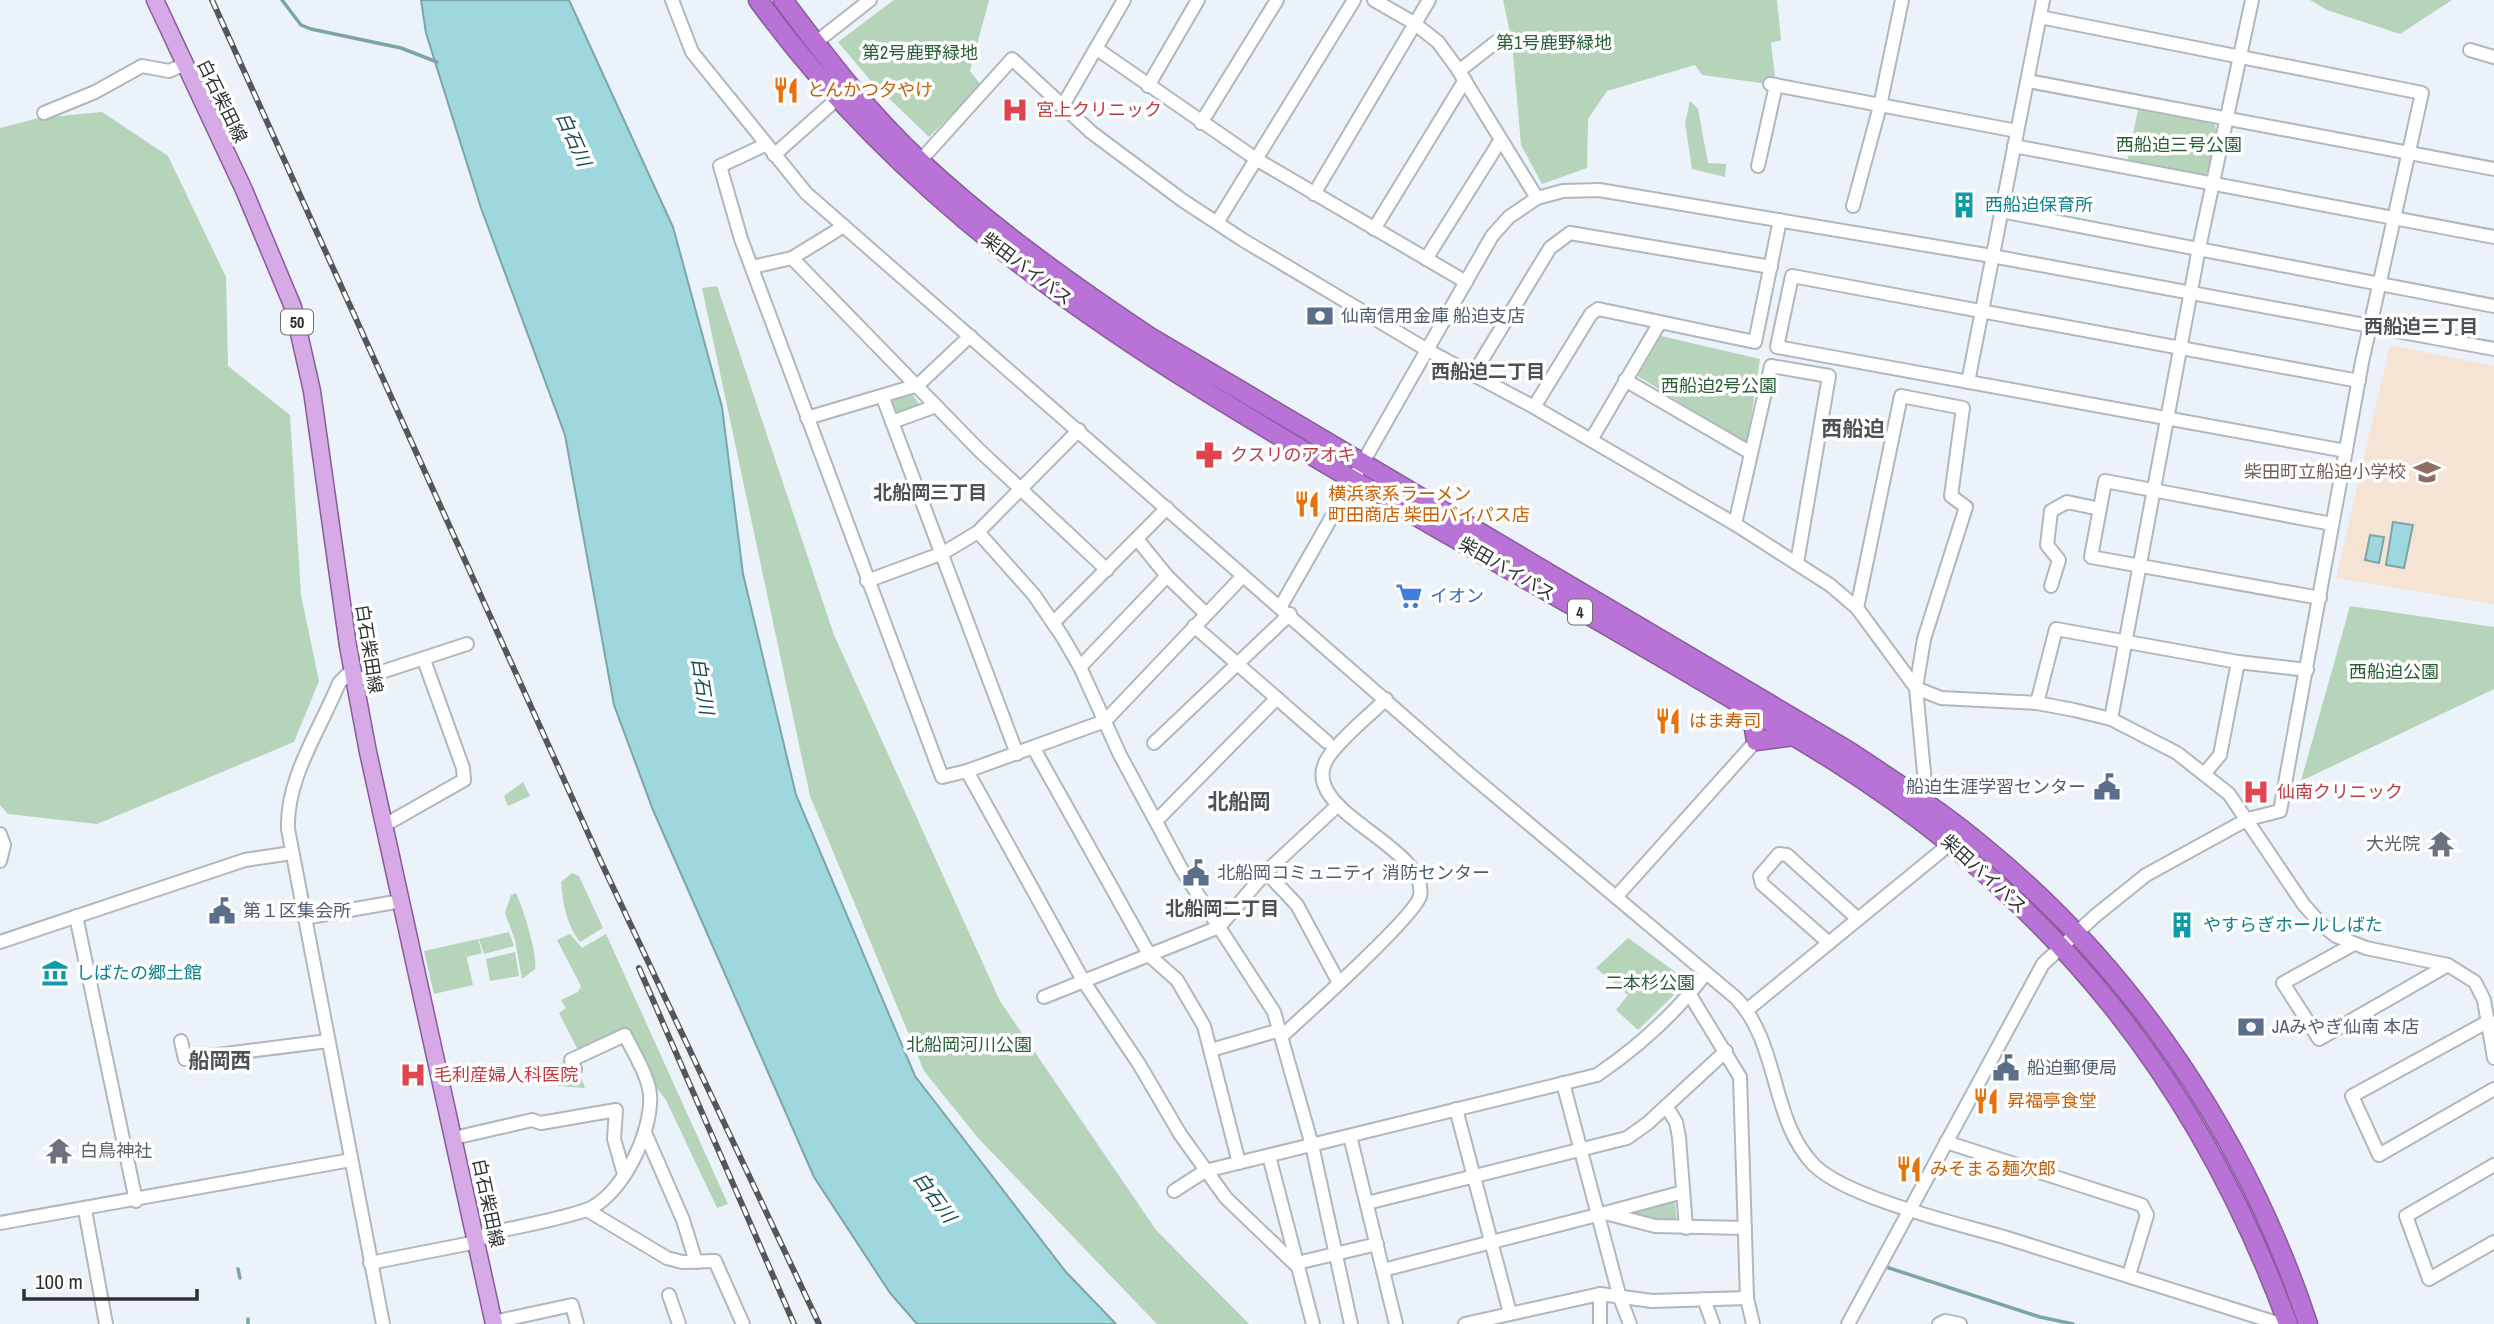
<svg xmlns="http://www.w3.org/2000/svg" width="2494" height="1324" font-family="'Archivo Narrow','Noto Sans JP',sans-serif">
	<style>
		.education { fill: #f5e4d3 }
		.green { fill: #b5d4ba }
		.water { fill: #9ed7dd; stroke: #7ca5aa; stroke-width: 2 }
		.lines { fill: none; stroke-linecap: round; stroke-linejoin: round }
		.stream { stroke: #7ca5aa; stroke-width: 3.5 }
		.minor-casing { stroke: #b0b7be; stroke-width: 16 }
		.major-casing { stroke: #885b9c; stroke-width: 19 }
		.highway-casing { stroke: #885b9c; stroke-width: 21 }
		.minor { stroke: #fff; stroke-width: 12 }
		.major { stroke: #d5aae6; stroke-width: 16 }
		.highway { stroke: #b972d5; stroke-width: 18 }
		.rail-casing { stroke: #54575a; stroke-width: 6 }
		.rail { stroke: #fff; stroke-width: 3.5; stroke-dasharray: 10; stroke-linecap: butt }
		.labels { text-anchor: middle; stroke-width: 7; stroke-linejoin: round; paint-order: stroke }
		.shield { fill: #fff; stroke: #6d6f70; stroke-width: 2 }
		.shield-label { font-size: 16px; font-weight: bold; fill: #2e3133 }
		.park-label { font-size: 18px; fill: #285f37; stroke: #fff }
		.food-label { font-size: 18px; fill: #c56008; stroke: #fff; text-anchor: start }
		.street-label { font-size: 18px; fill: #2e3133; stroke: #fff }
		.health-label { font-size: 18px; fill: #be3a42; stroke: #fff; text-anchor: start }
		.culture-label { font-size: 18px; fill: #0d838f; stroke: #fff; text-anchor: start }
		.service-label { font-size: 18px; fill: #4e5e75; stroke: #fff; text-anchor: start }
		.education-label { font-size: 18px; fill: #785e54; stroke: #fff; text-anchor: end }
		.shop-label { font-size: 18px; fill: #366cbe; stroke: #fff; text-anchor: start }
		.worship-label { font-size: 18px; fill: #5b616d; stroke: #fff; text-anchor: end }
		.water-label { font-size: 19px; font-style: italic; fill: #1c4e53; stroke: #fff }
		.neighbourhood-label { font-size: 19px; font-weight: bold; fill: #4c5257; stroke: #fff }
		.quarter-label { font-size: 21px; font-weight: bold; fill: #4c5257; stroke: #fff }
	</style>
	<rect width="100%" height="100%" fill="#ebf2f9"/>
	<path class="education" d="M2390,345L2494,366V604L2336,578Z"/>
	<g class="green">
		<path d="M894,0H989L970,71L981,85L929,137L870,80L838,42Z"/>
		<path d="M1503,0H1777L1781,40L1771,43L1776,85L1702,75L1695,65L1607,91L1588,119L1587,168L1542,184L1521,145L1512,42Z"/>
		<path d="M2310,0H2452L2400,34L2327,10Z"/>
		<path d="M1690,101L1698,109L1708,163L1726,164L1725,177L1692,169L1685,123Z"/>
		<path d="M2138,110L2214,124C2221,136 2215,166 2204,176L2127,162Z"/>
		<path d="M102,112L168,156L226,277L228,366L290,415L301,595L319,681L294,742L97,824L8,814L0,805V128L39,118Z"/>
		<path d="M717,286L834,635L1000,1001L1156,1230L1249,1324H1157L978,1138L924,1071L810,796L702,288Z"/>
		<path d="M1661,336L1760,359L1747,445L1638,376Z"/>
		<path d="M910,392L922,407L894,419L888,402Z"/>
		<path d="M2350,606L2494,627V689L2301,781Z"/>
		<path d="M523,782L530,796L508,806L504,796Z"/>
		<path d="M572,873L579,876L603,928L580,942C566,924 563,904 561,882Z"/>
		<path d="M516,893C523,908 538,955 535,969L522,979L515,940L505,913L511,895Z"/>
		<path d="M509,932L514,946L484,954L479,939Z"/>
		<path d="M570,934L582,948L606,934L728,1204L717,1208L666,1100L653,1083L625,1028L578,1050L559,1013L566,1008L561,1000L578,992L581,986L557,940Z"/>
		<path d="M1628,938L1688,981L1638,1030L1616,1010L1628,995L1596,968Z"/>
		<path d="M478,939L482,953L467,957L465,950L473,985L434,994L424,951Z"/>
		<path d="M515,952L519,976L490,981L486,959Z"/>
		<path d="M566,1061L572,1074L579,1072L585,1088L559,1086L554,1066Z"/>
		<path d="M1675,1201L1677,1224L1631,1219L1628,1212Z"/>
	</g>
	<g class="water">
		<path d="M421,0H569L673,227L722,407L743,574L796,795L915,1076L1066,1272L1116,1324H917L890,1293L814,1177L653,810L614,705L565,435L481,208L426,33Z"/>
		<path d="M2393,522L2413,525L2404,568L2386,565Z"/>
		<path d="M2370,535L2384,537L2379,563L2365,560Z"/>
	</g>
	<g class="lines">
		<g class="stream">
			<path d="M282,0L301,25L311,29L401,48L437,62"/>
			<path d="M1886,1267L2040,1317L2073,1324"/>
			<path d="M238,1269L240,1278"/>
			<path d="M248,1319V1324"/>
		</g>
		<g class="minor-casing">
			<g id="minor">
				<path d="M672,0L692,52L806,193L1466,771L1736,998C1780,1044 1770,1120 1814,1165C1847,1198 1959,1224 2007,1238C2098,1266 2189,1295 2280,1324"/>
				<path d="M1374,0L1414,23L1438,42L1457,68L1537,198"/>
				<path d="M815,43L870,0"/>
				<path d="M1097,49L1256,159L1466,282"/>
				<path d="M2470,50L2494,57"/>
				<path d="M1459,71L1496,42"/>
				<path d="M2028,81L2494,169"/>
				<path d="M1770,84L2017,131"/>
				<path d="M1148,86L1198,0"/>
				<path d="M1062,107L1124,0"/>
				<path d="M44,113L95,92L142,66L169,71L183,65"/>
				<path d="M1201,123L1277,0"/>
				<path d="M765,145L720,166L741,239L942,777L967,771"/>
				<path d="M2014,146L2494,237"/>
				<path d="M774,155L838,98"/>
				<path d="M920,161L1012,59L1091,132L1182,200L1243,240L1429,351L1534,407L1735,524L1830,585L1857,608L1916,688L1941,698L2037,703L2074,710L2111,719L2177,753L2229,794L2304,905L2322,925L2336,936L2366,948L2448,965L2475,982L2484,1000L2494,1058"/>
				<path d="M1758,166L1776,85"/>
				<path d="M1314,194L1429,0"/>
				<path d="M1853,206L1880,106L1902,0"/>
				<path d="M2001,211L2494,306"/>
				<path d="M1218,221L1354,0"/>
				<path d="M844,226L792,258L979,450L1107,570"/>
				<path d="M1374,229L1465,80"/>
				<path d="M1426,259L1500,141"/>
				<path d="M752,267L792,258"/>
				<path d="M1474,373L1550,248L1570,233L1771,267"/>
				<path d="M1625,380L1751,453"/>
				<path d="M1968,382L2043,0"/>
				<path d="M883,398L1017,754"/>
				<path d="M1534,407L1591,314L1598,309L1755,342L1780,220"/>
				<path d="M807,418L918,385L970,336"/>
				<path d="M892,422L936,406"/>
				<path d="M1591,440L1659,324"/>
				<path d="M2346,451L1777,347L1792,276L2359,381"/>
				<path d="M1735,524L1771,366L1829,376L1797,563"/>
				<path d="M978,532L1034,595L1062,636L1080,667L1120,755L1182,870L1274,1012L1312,1145L1351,1324"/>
				<path d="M1137,539L1167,576L1206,614"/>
				<path d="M1243,576L1105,721L967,771L1084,982L1139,1064L1180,1134L1226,1198L1298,1267"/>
				<path d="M867,581L943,553L978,532L1079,430"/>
				<path d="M2051,586L2059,560L2047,545L2051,511L2067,502L2100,509"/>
				<path d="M2320,598L2091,557L2105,481L2332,524"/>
				<path d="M1281,606L1492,236L1509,217L1537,198L1563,191L1599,190L1992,256L2494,349"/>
				<path d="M1857,608L1901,396L1963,408L1951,496L1966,507L1924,639L1916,688L1927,804"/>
				<path d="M1053,623L1167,508"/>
				<path d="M1194,626L1327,742"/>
				<path d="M1080,667L1167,576"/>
				<path d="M352,670L339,683C320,730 286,778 288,829L383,1324"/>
				<path d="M354,681L467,644"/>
				<path d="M2037,703L2056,629L2238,662L2307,670"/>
				<path d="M2111,719L2199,248L2252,0"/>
				<path d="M1154,743L1290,614"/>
				<path d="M1033,747L1150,956L1177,980L1204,1026L1239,1163"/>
				<path d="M2204,774L2220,755L2238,662"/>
				<path d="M1156,821L1277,698"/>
				<path d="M383,826L464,780L463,768L424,660"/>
				<path d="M0,834L4,845L0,861"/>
				<path d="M1266,872L1297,905L1339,983"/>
				<path d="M1616,897L1756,741"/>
				<path d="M76,916L136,1201"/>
				<path d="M304,918L401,901"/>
				<path d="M0,942L245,860L292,853"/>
				<path d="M1829,943L1762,884L1760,876L1779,854L1787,855L1858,919"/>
				<path d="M2354,944L2283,983L2319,1039L2448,965"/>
				<path d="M1690,995L1740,1077L1747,1298L1753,1324"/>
				<path d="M1044,997L1219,927L1266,872L1338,805"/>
				<path d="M1747,1010L1951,843"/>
				<path d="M2489,1021L2352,1096L2379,1155L2494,1089"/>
				<path d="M1282,1036C1304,1016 1416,915 1420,896C1430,845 1291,810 1329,756C1344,735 1368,717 1386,699"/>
				<path d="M181,1041L185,1059L328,1041"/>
				<path d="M1211,1050L1280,1030"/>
				<path d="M1563,1083L1620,1298L1630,1324"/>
				<path d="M1666,1106L1676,1122L1679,1137L1686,1228"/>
				<path d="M1456,1109L1510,1313"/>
				<path d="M646,1135L683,1220L696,1262"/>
				<path d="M1350,1136L1396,1324"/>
				<path d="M454,1138L532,1120L541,1123L616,1110L614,1139L624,1174"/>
				<path d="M1946,1142L2142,1205L2147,1215L2129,1275"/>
				<path d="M1269,1156L1313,1324"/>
				<path d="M2494,1165L2406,1216L2429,1279L2494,1242"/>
				<path d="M1174,1191L1205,1171L1597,1075C1638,1047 1676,1013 1706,973"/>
				<path d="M1367,1203L1627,1138L1648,1123L1726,1051"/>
				<path d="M85,1210L106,1324"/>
				<path d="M587,1210L667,1258L682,1262L715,1261L743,1324"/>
				<path d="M1605,1213L1683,1192"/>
				<path d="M0,1223L351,1160"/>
				<path d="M370,1263L477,1242L486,1234C519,1226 554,1221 586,1210C622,1197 653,1131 650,1094C648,1075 633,1052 625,1035L571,1060L575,1069"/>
				<path d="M1297,1263L1377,1244"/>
				<path d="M1383,1270L1605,1213L1655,1226L1745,1228"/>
				<path d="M669,1295L679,1324"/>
				<path d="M1704,1299L1713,1324"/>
				<path d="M494,1322L572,1305L577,1324"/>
				<path d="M1465,1324L1600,1294L1652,1301L1747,1298"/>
				<path d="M1600,1324V1294"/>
				<path d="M1848,1324L2043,964L2095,916L2146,875L2248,819L2280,811L2362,362L2422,93L2040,17"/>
				<path d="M1939,1324L1945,1321L1960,1324"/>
			</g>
		</g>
		<g class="major-casing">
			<path id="major" d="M155,0L244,190L293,307L312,391L348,646L368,752L494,1324"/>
		</g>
		<g class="highway-casing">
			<g id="highway">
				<path d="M758,0C918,221 1138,354 1369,489C1525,579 1683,667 1836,762C2055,901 2199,1082 2288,1324"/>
				<path d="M783,0C825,56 869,114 921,162C992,228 1069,283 1150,337L1847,750C1894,781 1942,812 1985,848C2135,971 2247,1140 2308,1324"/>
				<path d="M1751,710L1756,741L1794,736"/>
			</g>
		</g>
		<use href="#minor" class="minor"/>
		<use href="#major" class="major"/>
		<use href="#highway" class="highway"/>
		<g class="rail-casing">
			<g id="rail">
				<path d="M212,0L602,864L819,1324"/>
				<path d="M639,968L794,1324"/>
			</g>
		</g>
		<use href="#rail" class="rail"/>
	</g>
	<defs>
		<g id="restaurant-bare" transform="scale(2.1)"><path d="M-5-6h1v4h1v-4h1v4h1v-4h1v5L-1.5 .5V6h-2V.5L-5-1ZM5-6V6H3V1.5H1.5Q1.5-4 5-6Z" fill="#e8710a" stroke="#fff" stroke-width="2.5" paint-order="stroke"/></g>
		<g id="hospital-bare" transform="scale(2.1)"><path d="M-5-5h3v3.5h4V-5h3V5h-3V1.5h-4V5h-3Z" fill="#e0444e" stroke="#fff" stroke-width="2.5" paint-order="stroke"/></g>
		<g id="building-bare" transform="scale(2.1)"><path d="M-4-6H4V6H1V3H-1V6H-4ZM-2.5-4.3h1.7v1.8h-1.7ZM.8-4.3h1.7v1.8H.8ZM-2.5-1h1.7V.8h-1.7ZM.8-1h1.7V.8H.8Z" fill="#0f9aa8" stroke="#fff" stroke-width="2.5" paint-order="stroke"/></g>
		<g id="bank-bare" transform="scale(2.1)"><path d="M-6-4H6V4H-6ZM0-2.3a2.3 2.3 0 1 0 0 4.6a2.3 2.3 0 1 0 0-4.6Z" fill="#5c6f8a" stroke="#fff" stroke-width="2.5" paint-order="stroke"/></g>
		<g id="pharmacy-bare" transform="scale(2.1)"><path d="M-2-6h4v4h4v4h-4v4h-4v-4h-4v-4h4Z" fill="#e0444e" stroke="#fff" stroke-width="2.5" paint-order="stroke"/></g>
		<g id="school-bare" transform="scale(2.1)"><path d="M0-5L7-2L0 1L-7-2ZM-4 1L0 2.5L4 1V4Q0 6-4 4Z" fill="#8d6e63" stroke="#fff" stroke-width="2.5" paint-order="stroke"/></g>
		<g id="supermarket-bare" transform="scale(2.1)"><path d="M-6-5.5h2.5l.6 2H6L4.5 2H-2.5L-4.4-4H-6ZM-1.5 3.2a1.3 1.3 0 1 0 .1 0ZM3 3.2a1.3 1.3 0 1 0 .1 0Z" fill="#3f7fe0" stroke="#fff" stroke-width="2.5" paint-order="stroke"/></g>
		<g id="civic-bare" transform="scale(2.1)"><path d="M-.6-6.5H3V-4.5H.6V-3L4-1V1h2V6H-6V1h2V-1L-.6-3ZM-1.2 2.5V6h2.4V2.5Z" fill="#5c6f8a" stroke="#fff" stroke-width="2.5" paint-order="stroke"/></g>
		<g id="temple-bare" transform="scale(2.1)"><path d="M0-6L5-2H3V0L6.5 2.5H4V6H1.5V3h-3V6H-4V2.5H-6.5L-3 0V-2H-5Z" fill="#6b7280" stroke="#fff" stroke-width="2.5" paint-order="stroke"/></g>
		<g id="museum-bare" transform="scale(2.1)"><path d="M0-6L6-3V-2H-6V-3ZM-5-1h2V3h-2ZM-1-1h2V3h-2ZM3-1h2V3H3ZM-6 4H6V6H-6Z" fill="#0f9aa8" stroke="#fff" stroke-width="2.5" paint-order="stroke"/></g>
	</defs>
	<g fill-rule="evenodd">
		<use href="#restaurant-bare" x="786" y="90"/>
		<use href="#hospital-bare" x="1015" y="110"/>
		<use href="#building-bare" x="1964" y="205"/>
		<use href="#bank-bare" x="1320" y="316"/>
		<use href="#pharmacy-bare" x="1209" y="455"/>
		<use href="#school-bare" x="2427" y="472"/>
		<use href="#restaurant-bare" x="1307" y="504"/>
		<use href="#supermarket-bare" x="1409" y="596"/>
		<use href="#restaurant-bare" x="1668" y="721"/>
		<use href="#civic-bare" x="2107" y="787"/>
		<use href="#hospital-bare" x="2256" y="792"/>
		<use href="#temple-bare" x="2441" y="844"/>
		<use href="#civic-bare" x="1196" y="873"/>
		<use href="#civic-bare" x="222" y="911"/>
		<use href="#building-bare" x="2182" y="925"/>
		<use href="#museum-bare" x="55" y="973"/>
		<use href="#bank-bare" x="2251" y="1027"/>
		<use href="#civic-bare" x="2006" y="1068"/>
		<use href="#hospital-bare" x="413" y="1075"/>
		<use href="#restaurant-bare" x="1986" y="1101"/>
		<use href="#temple-bare" x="59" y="1151"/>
		<use href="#restaurant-bare" x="1909" y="1169"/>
	</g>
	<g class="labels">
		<g class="shield">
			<rect x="281" y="309.5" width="32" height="25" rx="5"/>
			<rect x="1568" y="599.5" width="24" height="25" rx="5"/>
		</g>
		<g class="shield-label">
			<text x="297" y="328">50</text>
			<text x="1580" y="618">4</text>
		</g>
		<g class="park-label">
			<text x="1554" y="49">第1号鹿野緑地</text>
			<text x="920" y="59">第2号鹿野緑地</text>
			<text x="2179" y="151">西船迫三号公園</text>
			<text x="1719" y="392">西船迫2号公園</text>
			<text x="2394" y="678">西船迫公園</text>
			<text x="1650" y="989">二本杉公園</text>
			<text x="969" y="1051">北船岡河川公園</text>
		</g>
		<g class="food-label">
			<text x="807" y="96">とんかつ夕やけ</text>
			<text x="1328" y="500">横浜家系ラーメン<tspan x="1328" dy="21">町田商店 柴田バイパス店</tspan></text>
			<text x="1689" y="727">はま寿司</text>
			<text x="2007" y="1107">昇福亭食堂</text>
			<text x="1930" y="1175">みそまる麺次郎</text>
		</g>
		<g class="street-label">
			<text transform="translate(222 101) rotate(64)" y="6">白石柴田線</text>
			<text transform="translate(1027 269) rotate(37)" y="6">柴田バイパス</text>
			<text transform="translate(1507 569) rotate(30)" y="6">柴田バイパス</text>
			<text transform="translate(369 649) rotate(81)" y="6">白石柴田線</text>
			<text transform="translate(1984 874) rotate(42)" y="6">柴田バイパス</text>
			<text transform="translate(488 1203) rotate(78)" y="6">白石柴田線</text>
		</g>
		<g class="health-label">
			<text x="1036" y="116">宮上クリニック</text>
			<text x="1230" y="461">クスリのアオキ</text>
			<text x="2277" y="798">仙南クリニック</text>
			<text x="434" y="1081">毛利産婦人科医院</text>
		</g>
		<g class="culture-label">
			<text x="1985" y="211">西船迫保育所</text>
			<text x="2203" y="931">やすらぎホールしばた</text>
			<text x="76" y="979">しばたの郷土館</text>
		</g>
		<g class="service-label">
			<text x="1341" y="322">仙南信用金庫 船迫支店</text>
			<text x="2086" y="793" text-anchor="end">船迫生涯学習センター</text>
			<text x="1217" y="879">北船岡コミュニティ 消防センター</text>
			<text x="243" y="917">第１区集会所</text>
			<text x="2272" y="1033">JAみやぎ仙南 本店</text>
			<text x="2027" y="1074">船迫郵便局</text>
		</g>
		<g class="education-label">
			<text x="2406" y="478">柴田町立船迫小学校</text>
		</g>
		<g class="shop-label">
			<text x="1430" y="602">イオン</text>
		</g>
		<g class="worship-label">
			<text x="2420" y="850">大光院</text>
			<text x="80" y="1157" text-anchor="start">白鳥神社</text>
		</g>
		<g class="water-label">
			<text transform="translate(574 139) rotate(66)" y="7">白石川</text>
			<text transform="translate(703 686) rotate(81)" y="7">白石川</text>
			<text transform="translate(935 1197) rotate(54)" y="7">白石川</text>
		</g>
		<g class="neighbourhood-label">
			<text x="2421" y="333">西船迫三丁目</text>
			<text x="1488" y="378">西船迫二丁目</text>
			<text x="930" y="499">北船岡三丁目</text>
			<text x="1222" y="915">北船岡二丁目</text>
		</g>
		<g class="quarter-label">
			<text x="1853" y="436">西船迫</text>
			<text x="1239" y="809">北船岡</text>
			<text x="220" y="1068">船岡西</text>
		</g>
	</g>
	<path d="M24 1289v10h173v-10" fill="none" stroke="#2e3133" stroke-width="3.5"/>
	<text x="35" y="1289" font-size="21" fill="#2e3133" stroke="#ffffff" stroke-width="5" paint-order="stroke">100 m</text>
</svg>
